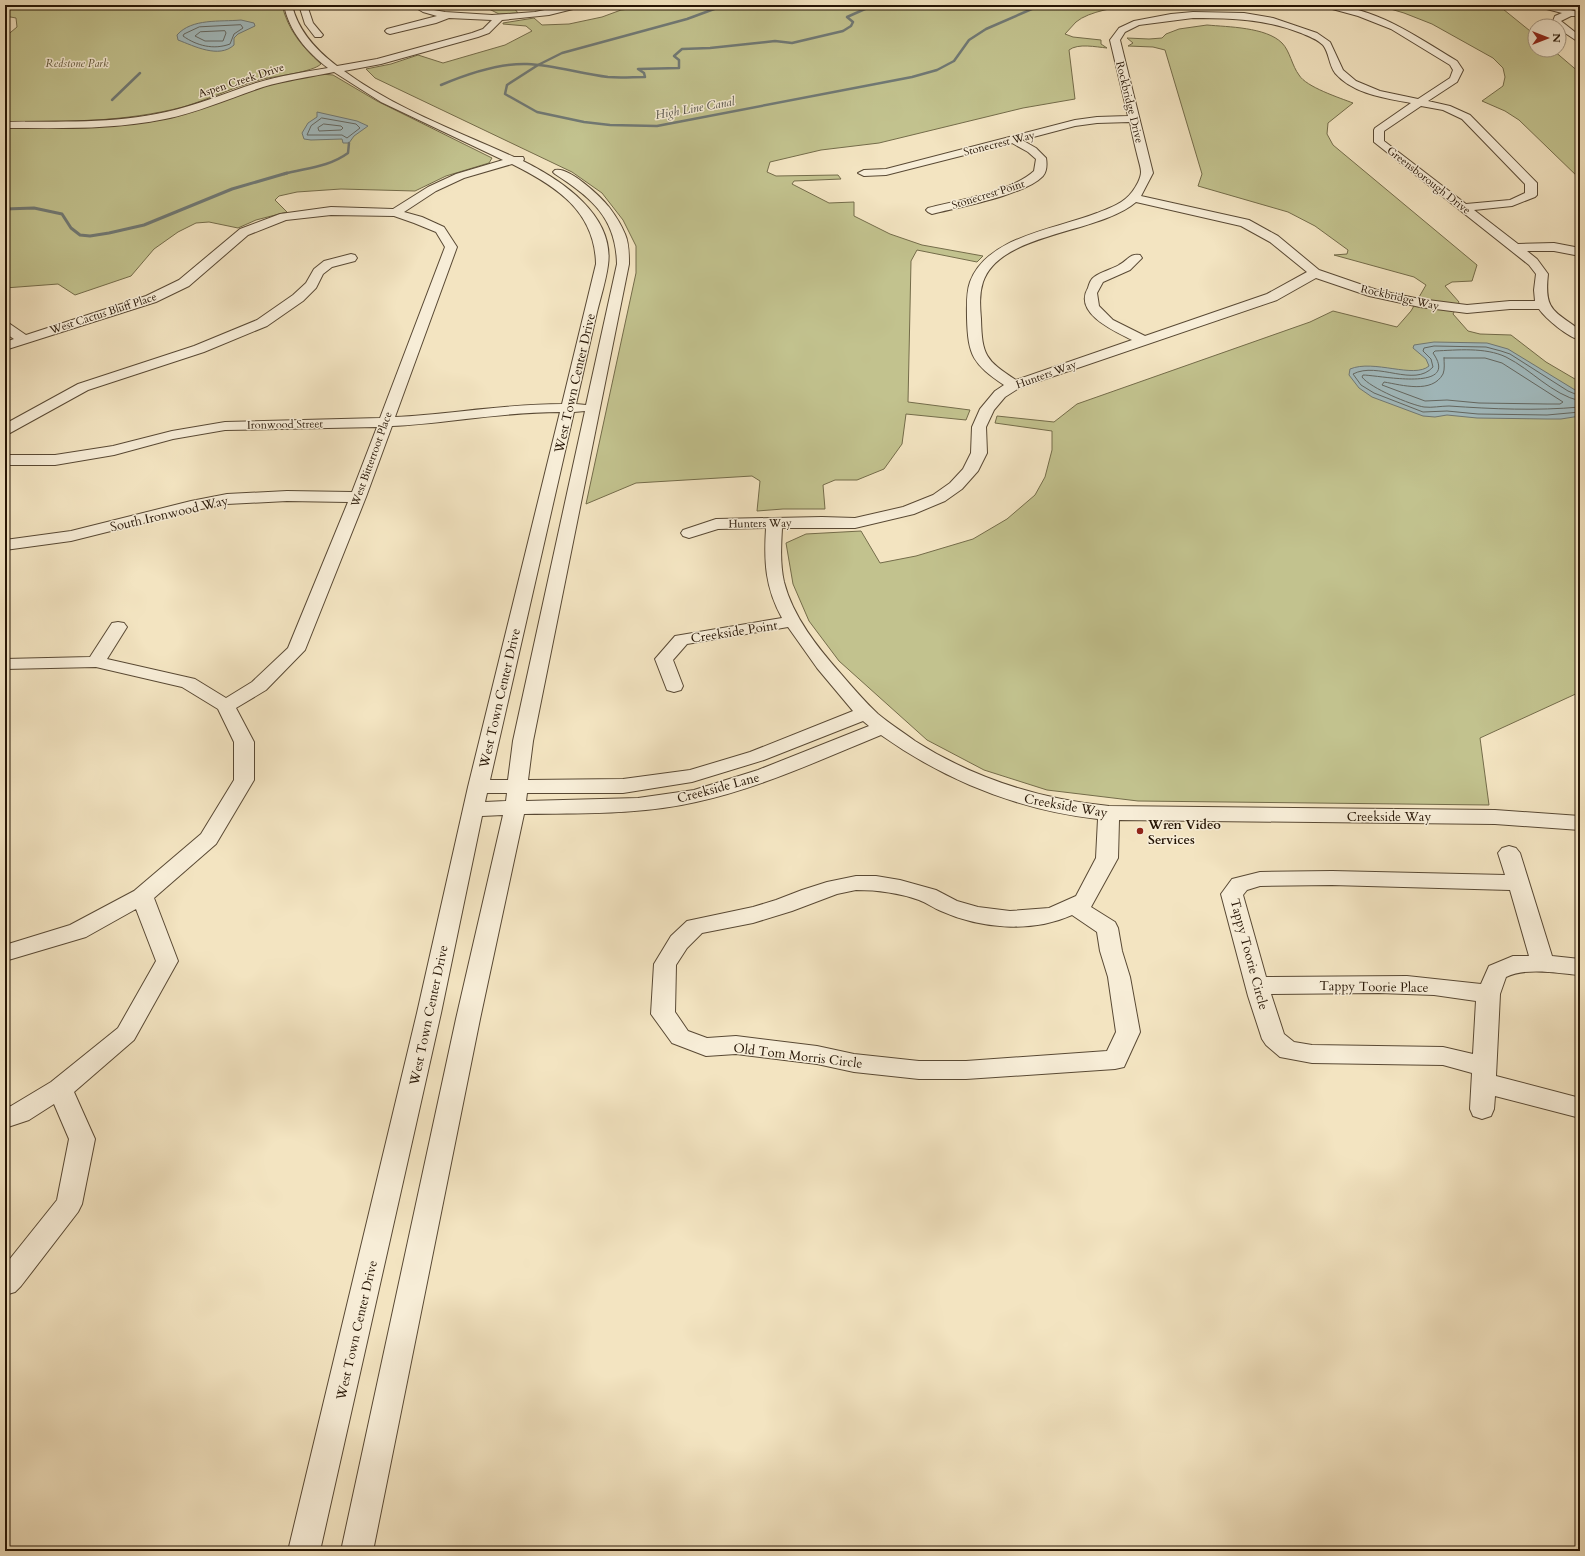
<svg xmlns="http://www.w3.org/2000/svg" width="1585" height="1556" font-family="Cardo,serif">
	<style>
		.green { fill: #c2c28e; stroke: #746c4a }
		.water { fill: #a2bbbf; stroke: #707975 }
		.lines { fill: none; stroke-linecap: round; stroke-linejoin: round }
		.shore { stroke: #646862; stroke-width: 1 }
		.stream-far1 { stroke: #707975; stroke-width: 2.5 }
		.stream { stroke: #707975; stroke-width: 3 }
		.minor-casing { stroke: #594934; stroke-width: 2 }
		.minor { fill: #f7edd7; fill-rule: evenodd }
		.poi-dot { fill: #8f2418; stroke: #f7edd7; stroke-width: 1.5 }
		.labels { text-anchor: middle; stroke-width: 3; stroke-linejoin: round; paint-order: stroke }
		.far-park-label { font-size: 11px; font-style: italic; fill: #5d5235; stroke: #f7edd7 }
		.far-street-label { font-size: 11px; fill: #261505; stroke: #f7edd7 }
		.far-water-label { font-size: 12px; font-style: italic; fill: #514f46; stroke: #f7edd7 }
		.street-label { font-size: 13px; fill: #261505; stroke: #f7edd7 }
		.poi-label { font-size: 13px; font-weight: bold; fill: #261505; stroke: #f7edd7; text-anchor: start }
	</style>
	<rect width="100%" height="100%" fill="#f3e4c1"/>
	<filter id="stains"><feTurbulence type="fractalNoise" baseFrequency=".005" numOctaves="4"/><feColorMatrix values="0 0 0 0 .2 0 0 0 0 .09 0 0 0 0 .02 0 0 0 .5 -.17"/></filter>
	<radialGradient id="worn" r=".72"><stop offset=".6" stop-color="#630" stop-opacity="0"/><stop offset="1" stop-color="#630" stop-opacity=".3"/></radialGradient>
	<g class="green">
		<path d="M5,5H282C288,30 302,47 321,64C313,72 277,76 263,79C236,86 210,99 183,107C125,122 65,122 5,122V37L17,27L16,18L5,16Z"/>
		<path d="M474,5H521L514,8L518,13L499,14L483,6Z"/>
		<path d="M664,5H1135C1118,7 1089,11 1076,22C1072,26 1069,30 1065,34L1073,37L1101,40V44L1107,48C1096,47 1078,43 1069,50L1075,99L1023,108L879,143L821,150L770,162L767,172L776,176L838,175L841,179L794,181L792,184L829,203L854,202V216L890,234L922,245L983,256L977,262L917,250L911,261L908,402L970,410L966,420L906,414L902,444L884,469L857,480H835L823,485L825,509H783L757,511L760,481L752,476L636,483L586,504L636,273V246L623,220L602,193L572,172L375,78L366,69L391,64L418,55L443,63L505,45L532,31L526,26L503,24V23L534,18L542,25L569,24L602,17L621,10Z"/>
		<path d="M1377,5H1498L1535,35V50H1553L1580,73V179L1519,120L1505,111L1482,101L1503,86L1505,77L1503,68L1493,58L1432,24L1404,13Z"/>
		<path d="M1207,25C1228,27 1266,27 1282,43C1290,51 1292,66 1299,75C1306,87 1340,98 1353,103L1328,123L1327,134L1333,145L1477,265L1472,281L1452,282L1445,286L1459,302L1453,314L1468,331L1480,334L1511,335L1546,362L1580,382V692L1480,738L1489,805L1138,801L1047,790L984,770L927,740L839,661L809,621L793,584L786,543L806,534L861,531L880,563L916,556L973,539L1007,519L1035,495L1045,477L1052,450V431L995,423L997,416L1054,422L1077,404L1310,322L1333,311L1397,327L1411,311L1426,285L1414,277L1334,255L1347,254L1348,250L1315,226L1288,212L1198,186L1202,174L1165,50L1153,47L1128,46L1133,43L1127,38L1149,39L1162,38L1166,34L1179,29Z"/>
		<path d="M320,74L333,75L377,101L492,158L489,163L446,176L415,191L341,189L297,192L279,196L275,200L287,212L256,220L238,228L209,222L196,223L178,232L154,249L131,276L75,295L58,284L5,288V128L88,127L158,119L271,84Z"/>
	</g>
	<g class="water">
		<path d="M241,20L254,23L255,26L238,34L234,38V45C219,59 194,46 178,40L177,35C192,18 220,22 241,20Z"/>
		<path d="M317,112L357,121L368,126L354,136L349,143H343L342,139L311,140L304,139L302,133L308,123L317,117Z"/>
		<path d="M1434,342L1487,343L1508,349L1580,393V416L1561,419H1547L1477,418L1447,415L1435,417L1423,416L1372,397L1359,388L1349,375L1350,369C1374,359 1414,379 1429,366L1426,359L1413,348L1414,345Z"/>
	</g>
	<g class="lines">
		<g class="shore">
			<path d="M241,25L243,28L234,34L230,44C214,50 197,46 183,36L184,34L199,27Z"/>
			<path d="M225,31L226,33L223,41H205L195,36L200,32Z"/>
			<path d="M322,118L356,124L360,128L347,138L342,135H307L311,126Z"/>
			<path d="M324,124L341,126L343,128L341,130L319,131L318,128Z"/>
			<path d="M1444,358H1485L1502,363L1563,402L1560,404H1547L1479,403L1447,400L1425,401L1382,385L1384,382C1402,385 1432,394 1443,374C1445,369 1444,363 1444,358Z"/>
			<path d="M1580,396L1568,391L1510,354L1501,351L1486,347L1434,346L1424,348L1423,351L1431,359L1433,367C1414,388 1378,361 1353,374L1361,385L1374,393L1423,412L1447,411L1478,414L1547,415L1580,412"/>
			<path d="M1580,401C1551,394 1532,370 1506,357C1485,347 1457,350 1435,351L1433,353C1461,393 1378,375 1363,375L1362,377C1370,388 1411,405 1424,407C1432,408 1441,406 1449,406C1493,409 1536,411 1580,407"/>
		</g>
		<g class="stream-far1">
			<path d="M725,5L687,19L562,53L538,65L507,85L505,94L537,112L584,122L610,125L657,126L912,77L937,70L954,61L969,40L986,29L1041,5"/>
			<path d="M441,85C467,74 498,63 527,64C555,65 581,74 608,77C620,78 633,77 645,77L644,73L638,69L679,68V60L674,56L682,49L710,48L775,41L792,43L843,31L851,26L853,22L847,17L874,5"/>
			<path d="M112,100L140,73"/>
			<path d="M284,174C306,168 329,167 348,153L349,143"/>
		</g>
		<path class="stream" d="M5,209L34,208L62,214L71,228L80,235L90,236L109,233L144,225L232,189L287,173"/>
		<g class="minor-casing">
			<g id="minor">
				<path d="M284,5H292C298,31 316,50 337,66L377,59L472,33L483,29L492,20L449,18L436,23L390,34L387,33L385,31L387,29L437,16L423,12L411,5H421L434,10L445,12L492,15L535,12L569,5H582L581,7L549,15L502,20L489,33L478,37L381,64L344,71C394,108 457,131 514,157H523L524,159L523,161C561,180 615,215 608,265C606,280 601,296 597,312C590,343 583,373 576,404L586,405L617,264C616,218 592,198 555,174L553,172L555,170C569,166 601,197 609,207C615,215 621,224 625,234C629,243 629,254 629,264L533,741L528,780L623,779L690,770L750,752L853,711L817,668L788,627L687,644L673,660L683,686L681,690L674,692L667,690L655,659L675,636L782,618C765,587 764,562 766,528L718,529L689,538L683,536L681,533L683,530L716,519L822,517L855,518L903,507L933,495L950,483L963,469L971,453L972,427L980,409L995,391L1004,385C973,364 968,356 967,318C967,307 966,293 970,282C987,236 1057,229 1097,213C1110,208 1124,203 1132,192C1136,187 1141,178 1141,172C1141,168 1139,162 1138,158C1135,146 1132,134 1130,122L1097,123L1075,126L1022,140L1036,148L1046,158C1047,164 1047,171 1043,176C1025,195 959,207 932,214L928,212L926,210L928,208C959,200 1011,192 1034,171L1036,159L1028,152L1012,143L886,175L864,176L858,173L864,170L886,169L1075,120L1097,117L1128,116L1110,40L1119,28L1134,21L1171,14L1193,12L1244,13L1273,18L1317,33L1330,42L1343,70L1356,81L1380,91L1418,99L1450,78L1453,70L1450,65L1391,29L1358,16L1325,7L1324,5C1373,5 1417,37 1457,61L1463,70L1457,82L1428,101L1450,106L1470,115L1537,183V195L1535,197L1512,206L1474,210L1518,244L1554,243L1580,248V256L1554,251H1527L1537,259L1548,274C1544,310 1553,310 1580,330V340C1568,337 1546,319 1539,309H1510L1467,313L1420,307L1369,296L1316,278L1277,300L1019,388L1005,397L994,410L986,427L987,453L978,471L962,489L945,501L914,514L855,528H782C781,546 780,564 784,582C793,617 818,648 841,674C853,688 865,702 878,714C890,724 903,732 915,741C975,779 1039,799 1109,806L1495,810L1580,816V830L1495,824L1119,820L1118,858L1091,907L1115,922L1118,928L1122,951L1130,977L1140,1032L1124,1067L1115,1069L966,1079H919L854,1072L817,1064L736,1054L706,1056L672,1043L651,1014L654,964L671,936L687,921L753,907L776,900L802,890L827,882L856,876H876L900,880L936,890L957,901L978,907L1010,911L1049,908L1076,896L1096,858L1098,819C1019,810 946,781 881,735C820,760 760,788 696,802C640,815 581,813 524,814L480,1019L373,1551H341L456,1019L503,815L482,816L441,1013L320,1551H288L417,1013L468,787L560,412C503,412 448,423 392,426L366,497L305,650L266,690L236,708L254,742V780L216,844L154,898L178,961L134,1040L74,1092L95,1139L82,1204L78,1212L21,1286L15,1292L5,1295V1265L57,1200L69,1139L54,1104L29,1120L5,1128V1108L11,1106L51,1082L118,1028L156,961L136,909L86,937L5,961V945L70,925L134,891L201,834L234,780V742L218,709L182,687L96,667L5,669V659L90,657L112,623L118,622L124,623L127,627L107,659L195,679L226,698L252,682L288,648L348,502L287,501L227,504L191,511L71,541L5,550V540L71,531L191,501L227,494L287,491L352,492L377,427L225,430L173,439L114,455L55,465H5V455H55L113,446L172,431L225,422L380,418L445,247L436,232L414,223L394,216L331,215L286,220L248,235L189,286L156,302L5,350V342L14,339L5,333V323L10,324L26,335L146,296L179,280L240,229L280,214L331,207L393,209L428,187L456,174L503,160L381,102L334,72C310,77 286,80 263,87C230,98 199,112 165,119C112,130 58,128 5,128V122C59,121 114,124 166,112C197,105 226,93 256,83C279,76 303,72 328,68C307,52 289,31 284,5ZM1193,18C1230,18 1266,19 1301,33C1308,36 1317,39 1323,45C1329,52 1329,65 1335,73C1353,94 1385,98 1411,103L1375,128L1374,130V142L1529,265L1536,274L1534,290L1535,301H1510L1467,305L1420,299L1377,290L1319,270L1278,236L1249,220L1141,196L1153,173L1120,40L1125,32L1139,25ZM1421,106L1443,110L1462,119L1525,184V193L1510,200L1466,204L1384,141V131ZM512,164C556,186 595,211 596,264L562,404C506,404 451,414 395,417L457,247L444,227L422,217L404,212L436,191L464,178ZM1136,202L1241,226L1270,242L1307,272L1267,294L1145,336L1113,320L1099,306L1097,293L1103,282L1130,270L1142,258L1140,255C1130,253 1127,261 1119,265C1112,269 1101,272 1094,277C1091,279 1089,284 1088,288C1073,313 1114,331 1132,340L1016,380C985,360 982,355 981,319C980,307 979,294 983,282C1000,232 1099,234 1136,202ZM585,411L513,741L508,780H490L574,412ZM863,721L869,726L758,770L694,790L638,798L526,801L527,793H623L692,782L764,760ZM487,793H507L506,801L485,802ZM856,890C878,890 899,893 919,900C927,903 933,908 941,911C981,929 1032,933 1072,915L1097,932L1100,951L1108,977L1116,1032L1107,1051L966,1061H919L854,1054L817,1046L736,1036L707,1038L688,1031L675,1012L676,965L687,948L702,933L753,923L792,911L837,894Z"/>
				<path d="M299,5H307L313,23L323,35L321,37H315L305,24Z"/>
				<path d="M1538,5H1552L1578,12L1579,14L1578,16H1571L1561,21L1580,36V43L1559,29V26H1556L1553,21L1555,16L1562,13L1539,7Z"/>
				<path d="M351,254L355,255L357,258L355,261L332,267L323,274L316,288L303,301L267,326L204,352L88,390L10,433L5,434V424L78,384L194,346L257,320L293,295L306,283L314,269L324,261Z"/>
				<path d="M1509,846L1516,848L1520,853L1552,956L1580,959V975C1557,973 1527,967 1506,977L1500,994L1496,1076L1580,1098V1118L1495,1096L1494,1109L1491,1116L1482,1119L1473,1116L1470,1109L1472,1073L1443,1065L1312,1063L1280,1057L1266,1045L1262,1039L1248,996L1221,894L1232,879L1260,872L1332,871L1505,875L1498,853L1502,848ZM1332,885L1510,890L1529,956H1513L1489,966L1481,984L1407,976L1266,977L1243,895L1247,890L1260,886ZM1379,993L1434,995L1476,1001L1473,1054L1443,1047L1312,1045L1294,1042L1284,1034L1271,994Z"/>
			</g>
		</g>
		<use href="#minor" class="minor"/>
	</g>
	<circle class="poi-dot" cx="1140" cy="831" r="4"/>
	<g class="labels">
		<g class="far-park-label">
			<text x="77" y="67">Redstone Park</text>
		</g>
		<g class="far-street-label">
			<text transform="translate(241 80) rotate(-18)" y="4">Aspen Creek Drive</text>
			<text transform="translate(1130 102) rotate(76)" y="4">Rockbridge Drive</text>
			<text transform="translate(999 143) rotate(-14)" y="4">Stonecrest Way</text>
			<text transform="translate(1429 180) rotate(38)" y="4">Greensborough Drive</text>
			<text transform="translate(988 194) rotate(-17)" y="4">Stonecrest Point</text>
			<text transform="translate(1400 297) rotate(13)" y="4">Rockbridge Way</text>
			<text transform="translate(103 313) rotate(-18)" y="4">West Cactus Bluff Place</text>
			<text transform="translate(1046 374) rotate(-20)" y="4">Hunters Way</text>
			<text transform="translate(285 424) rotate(-1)" y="4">Ironwood Street</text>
			<text transform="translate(371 459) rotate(-70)" y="4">West Bitterroot Place</text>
			<text transform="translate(760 523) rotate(-1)" y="4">Hunters Way</text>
		</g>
		<g class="far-water-label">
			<text transform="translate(695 108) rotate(-10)" y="4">High Line Canal</text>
		</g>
		<g class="street-label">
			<text transform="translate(574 383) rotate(-77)" y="5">West Town Center Drive</text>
			<text transform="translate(169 513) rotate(-13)" y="5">South Ironwood Way</text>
			<text transform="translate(734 631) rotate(-9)" y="5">Creekside Point</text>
			<text transform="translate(499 698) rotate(-77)" y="5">West Town Center Drive</text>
			<text transform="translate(718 787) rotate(-15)" y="5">Creekside Lane</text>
			<text transform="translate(1066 805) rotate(10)" y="5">Creekside Way</text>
			<text x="1389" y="821">Creekside Way</text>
			<text transform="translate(1250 954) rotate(75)" y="5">Tappy Toorie Circle</text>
			<text transform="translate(1374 986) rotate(1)" y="5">Tappy Toorie Place</text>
			<text transform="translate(428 1015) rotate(-78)" y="5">West Town Center Drive</text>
			<text transform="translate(798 1055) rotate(7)" y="5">Old Tom Morris Circle</text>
			<text transform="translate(356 1330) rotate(-77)" y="5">West Town Center Drive</text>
		</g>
		<g class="poi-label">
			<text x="1148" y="829">Wren Video<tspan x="1148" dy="15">Services</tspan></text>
		</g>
	</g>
	<rect width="1585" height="1556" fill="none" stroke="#f3e4c1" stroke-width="20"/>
	<rect x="6" y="6" width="1573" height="1544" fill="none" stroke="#261505" stroke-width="2"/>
	<rect x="10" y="10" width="1565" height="1536" fill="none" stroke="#261505"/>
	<g transform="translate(1547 38) rotate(90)"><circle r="19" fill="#f7edd7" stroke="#a39783"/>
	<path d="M0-3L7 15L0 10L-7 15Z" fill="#8f2418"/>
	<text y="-6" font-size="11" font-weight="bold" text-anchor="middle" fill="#261505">N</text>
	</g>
	<rect width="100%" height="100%" filter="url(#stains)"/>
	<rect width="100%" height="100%" fill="url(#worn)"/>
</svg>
